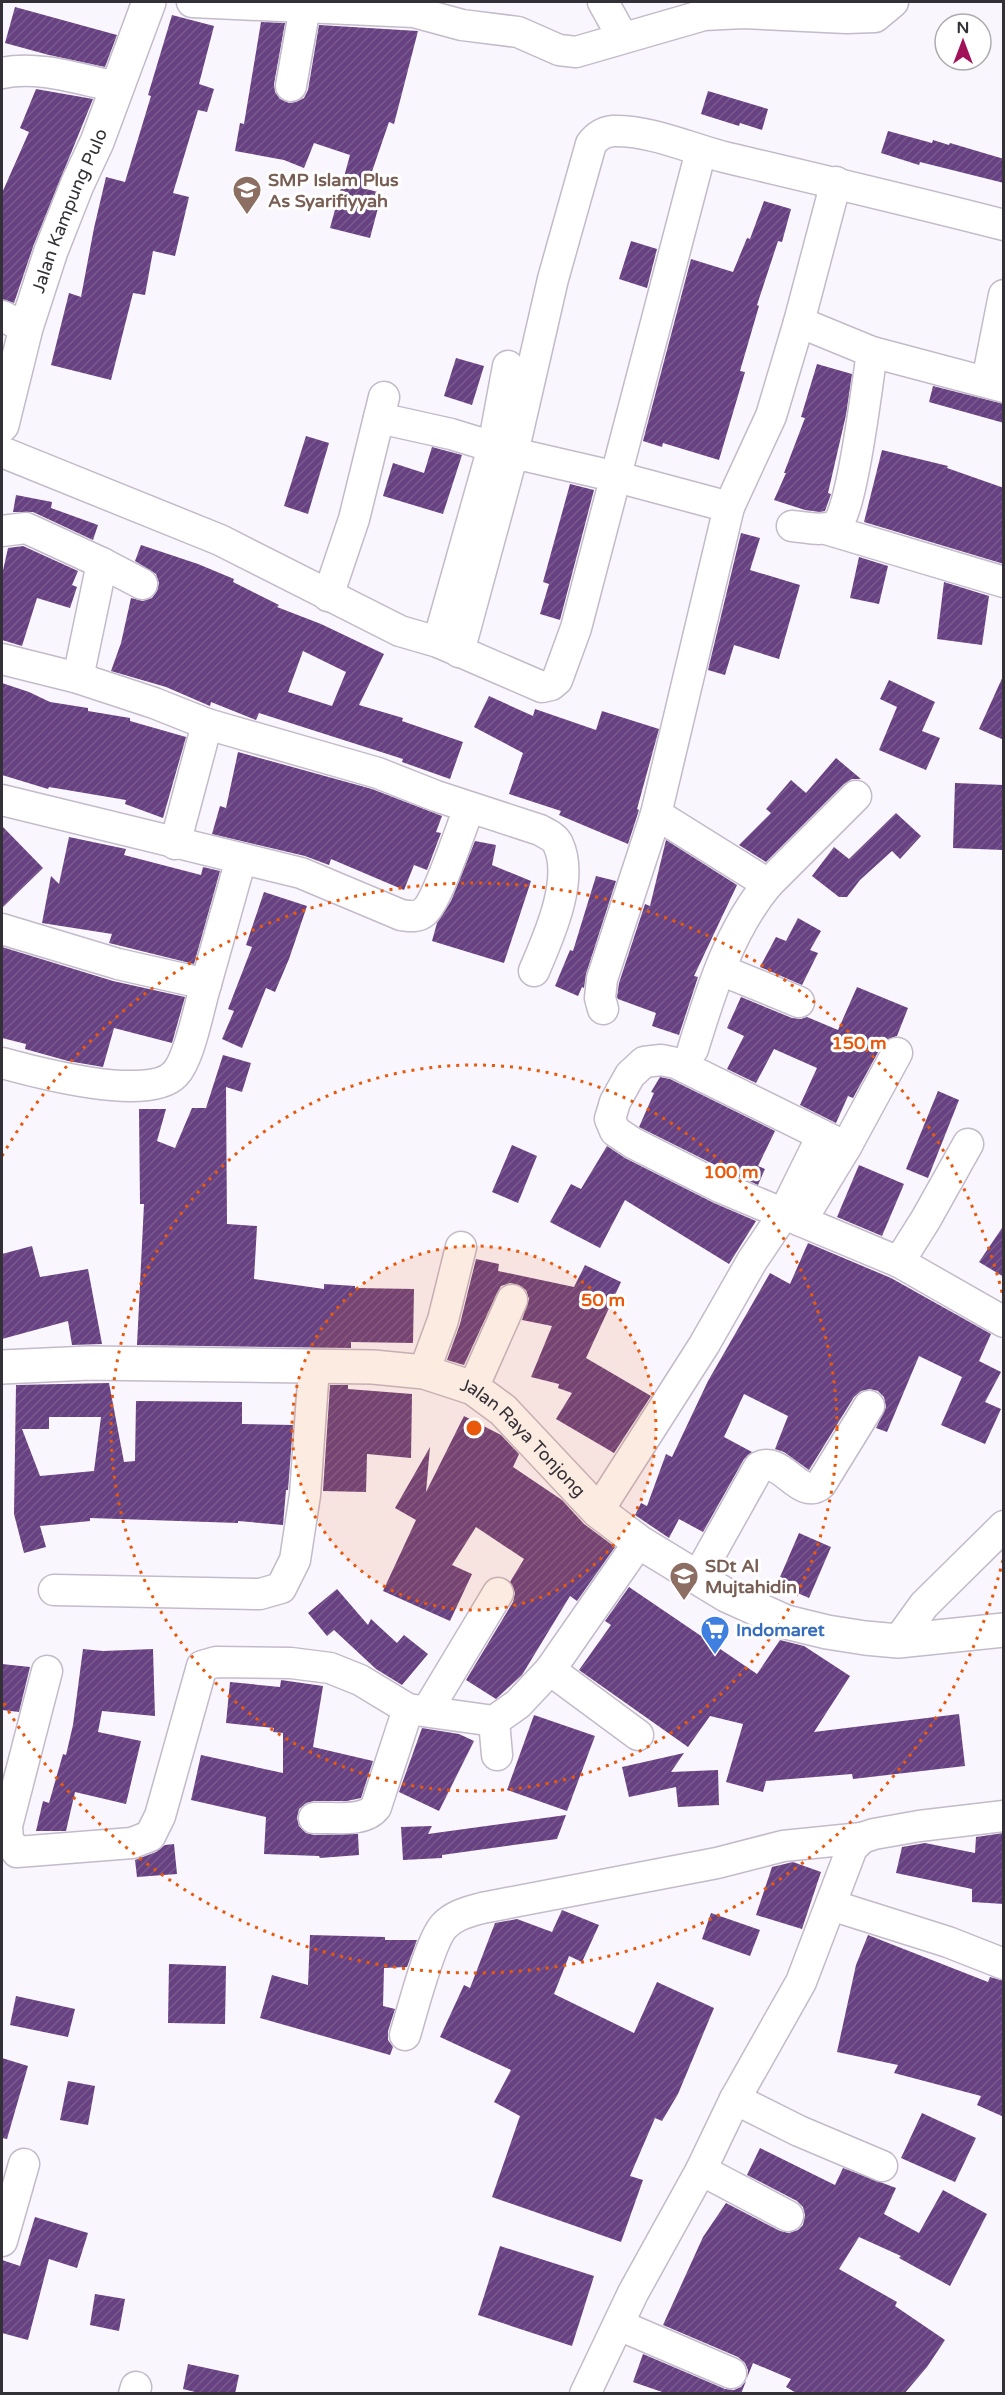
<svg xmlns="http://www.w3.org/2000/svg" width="1005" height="2395" font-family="'Varela Round',sans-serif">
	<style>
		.building { fill: url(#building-hatch); fill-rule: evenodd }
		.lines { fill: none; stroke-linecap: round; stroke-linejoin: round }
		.street-casing { stroke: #c3baca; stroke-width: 33 }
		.secondary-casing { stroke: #c3baca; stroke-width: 36 }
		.street { stroke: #fff; stroke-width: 30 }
		.secondary { stroke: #fff; stroke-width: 33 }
		.ring { fill: none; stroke: #e8590c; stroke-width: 3; stroke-dasharray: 3 6 }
		.labels { text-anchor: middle; stroke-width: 6; stroke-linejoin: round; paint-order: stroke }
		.education-label { font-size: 18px; font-weight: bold; fill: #785e54; stroke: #fff; text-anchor: start }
		.street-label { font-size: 18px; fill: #343037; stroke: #fff }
		.shop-label { font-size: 18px; font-weight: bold; fill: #366cbe; stroke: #fff; text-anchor: start }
		.centre { fill: #e8590c; stroke: #fff; stroke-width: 3 }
		.ring-label { font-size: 18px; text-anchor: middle; font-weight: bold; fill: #e8590c; stroke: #fff; stroke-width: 6; stroke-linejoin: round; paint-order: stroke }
	</style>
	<defs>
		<pattern id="building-hatch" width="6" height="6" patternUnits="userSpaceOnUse" patternTransform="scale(1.5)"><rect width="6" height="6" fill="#674181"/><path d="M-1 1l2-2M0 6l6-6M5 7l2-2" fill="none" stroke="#795b8e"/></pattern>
	</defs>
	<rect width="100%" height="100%" fill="#faf6fd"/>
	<g class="building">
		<path d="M15,7L117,35L105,67L49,55L5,43Z"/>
		<path d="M172,15L214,26L199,84L214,89L207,112L198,110L173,193L189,197L175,256L153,251L145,295L133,293L111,380L51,365L69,293L81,297L94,228L106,177L125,182L151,96L148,95Z"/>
		<path d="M261,22L285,23L274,84L275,92L280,99L289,103L296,102L304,98L308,90L319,25L418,31L394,124L389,122L366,189L382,193L370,238L330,228L350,155L314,143L304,168L284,160L235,151L240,123L244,124Z"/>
		<path d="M36,89L93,99L34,244L14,303L2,299V193L29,132L20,128Z"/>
		<path d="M708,91L768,109L762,130L740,123L739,126L701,114Z"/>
		<path d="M888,131L932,143L933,140L949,145L950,143L1004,159V183L920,162L919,165L881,153Z"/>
		<path d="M764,201L791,209L782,242L778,241L757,305L759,306L740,371L745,372L719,460L663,443L662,447L643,441L691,259L733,272L747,238L750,239Z"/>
		<path d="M631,241L657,249L647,288L619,279Z"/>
		<path d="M456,358L484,366L472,405L444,396Z"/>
		<path d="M817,364L852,374L846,415L828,493L831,494L825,511L820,512L805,510L774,500L786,473H784L805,418L801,417Z"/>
		<path d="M933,386L1004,404V423L929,402Z"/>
		<path d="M306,436L329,443L308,514L284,506Z"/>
		<path d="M432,447L462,455L443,514L383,496L393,463L424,473Z"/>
		<path d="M882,450L948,466L947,468L1004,488V564L864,522Z"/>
		<path d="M570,484L594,490L560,620L540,614L549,584L543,582Z"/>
		<path d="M16,495L52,502L51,508L98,525L93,540L33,512H13Z"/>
		<path d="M741,533L760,538L750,570L800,585L779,659L734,645L725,675L708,670Z"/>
		<path d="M141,545L198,564L234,579L233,582L279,605L277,607L321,624L384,654L359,705L403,718L402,721L463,742L450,779L402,762L403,759L259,713L256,720L211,702L210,706L166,687L111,671L121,643L131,598L143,601L152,598L157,591L159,583L156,574L135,561ZM303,651L346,672L332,706L288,692Z"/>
		<path d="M23,546L78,571L72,585L77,587L70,608L37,598L22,646L2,640V575L8,548Z"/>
		<path d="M859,557L888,566L879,604L850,598Z"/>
		<path d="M944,582L989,596L982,645L937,639Z"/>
		<path d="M1004,674V740L979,729Z"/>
		<path d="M889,680L935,702L922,731L940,738L926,770L879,750L897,707L880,699Z"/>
		<path d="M2,683L29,692L50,702L88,708V711L130,718V721L186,737L163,818L125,804L126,800L49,787L48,789L2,775Z"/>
		<path d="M489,696L533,716L535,709L596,730L602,711L659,729L637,809L639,810L628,844L559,815L561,811L509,794L523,753L474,727Z"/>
		<path d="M238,752L372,789L442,816L436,832L441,833L427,870L414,865L404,890L331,859L329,865L305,856L212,834L220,806L226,808Z"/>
		<path d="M836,758L861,779H852L844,784L766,862L739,845L771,813L766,809L791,780L806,793Z"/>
		<path d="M955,783L1004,785L1003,850L953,848Z"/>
		<path d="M896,813L921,836L900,859L892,851L860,880L847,897H839L812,876L834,847L849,859Z"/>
		<path d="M2,826L43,868L2,908Z"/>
		<path d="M69,837L126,849L124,855L201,875L203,867L220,871L194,964L109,943L112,934L42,923L51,876L59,884Z"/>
		<path d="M666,840L737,885L694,976L698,977L679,1035L652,1026L656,1013L618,999L617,997L619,983L645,904L650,906Z"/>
		<path d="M475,841L496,845L492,865L531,881L504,963L432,941L437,923L451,901Z"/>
		<path d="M596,876L616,881L586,974L584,988L582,987L578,996L555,986L570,950L573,951Z"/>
		<path d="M264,892L307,906L289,959L275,992L266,988L242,1048L222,1039L234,1011L228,1009L252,947L246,945Z"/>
		<path d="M798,918L821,931L810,950L818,953L802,985L760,967L776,937L786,941Z"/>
		<path d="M2,947L113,981L185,997L172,1043L114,1028L103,1067L68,1061L25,1049L26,1044L2,1038Z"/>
		<path d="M857,987L908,1008L897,1036L888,1039L882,1045L853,1098L848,1096L836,1123L800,1105L817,1068L774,1049L756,1083L727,1069L744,1036L727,1028L741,997L792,1018L801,1019L807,1017L838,1030Z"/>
		<path d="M223,1055L251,1063L242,1092L226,1087L227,1224L257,1226L254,1279L324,1289V1284L355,1286V1288L414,1289L413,1343L351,1342V1348L137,1345L144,1204H140L139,1109H166L157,1141L175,1148L192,1108H206Z"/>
		<path d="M660,1077L670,1079L775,1131L758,1166L765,1169L758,1185L729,1172L639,1127L654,1093L651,1092Z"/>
		<path d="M938,1091L959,1100L928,1178L906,1169Z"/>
		<path d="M512,1145L537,1156L518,1203L492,1192Z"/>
		<path d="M607,1146L625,1158L714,1203L756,1221L729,1264L625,1200L600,1248L550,1222L571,1184L581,1189Z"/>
		<path d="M859,1165L904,1184L882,1236L837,1217Z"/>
		<path d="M1004,1225V1277L979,1262Z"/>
		<path d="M808,1243L891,1278L991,1334L979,1361L1001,1372L985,1402L1001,1409L985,1444L941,1425L962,1377L919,1356L887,1432L876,1428L886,1407L884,1397L878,1391L870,1389L861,1391L854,1397L809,1470L784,1452L775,1449L788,1416L744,1394L724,1437L752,1452L744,1459L703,1532L679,1519L669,1538L635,1515L641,1503L647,1506L666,1454L672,1457L708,1381L770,1273L790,1284Z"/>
		<path d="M32,1246L40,1277L88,1269L102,1344L72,1345L68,1321L2,1339V1254Z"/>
		<path d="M476,1259L499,1264L498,1271L574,1287L585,1265L621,1282L586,1358L651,1396L614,1453L556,1419L572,1393L558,1388L559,1384L531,1377L552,1326L522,1320L529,1299L526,1290L519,1285L510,1283L501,1286L497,1293L464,1365L447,1360L460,1324Z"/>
		<path d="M109,1383L124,1462L135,1461L136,1401L242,1402V1424L293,1425L288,1490H286L283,1525L238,1521V1523L90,1518V1521L40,1526L46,1547L24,1553L14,1514L16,1385ZM49,1417H101L94,1471L40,1476L22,1429H49Z"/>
		<path d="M330,1385H348V1389L412,1394L411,1458L367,1454L366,1492L323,1491Z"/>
		<path d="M464,1416L501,1435L519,1454L513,1467L562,1500L584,1524L615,1547L577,1601L570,1596L522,1675L496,1699L466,1680L513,1602L515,1593L510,1582L524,1559L476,1527L452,1565L472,1574L450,1621L383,1591L416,1520L395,1508L430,1447L426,1492Z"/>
		<path d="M799,1533L831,1547L809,1598L777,1584Z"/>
		<path d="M629,1587L757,1674L780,1640L804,1646L850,1676L814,1732L959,1714L965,1766L853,1779L852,1774L766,1781L763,1792L726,1782L743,1724L710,1716L688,1747L579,1670L611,1625L605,1621Z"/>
		<path d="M337,1589L368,1625L371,1619L397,1643L404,1635L428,1654L402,1685L376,1669L334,1630L327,1636L308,1613Z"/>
		<path d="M83,1649L103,1651L153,1649L155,1716L102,1711L98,1732L141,1741L126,1804L75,1792L66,1831H36L43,1801L49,1803L63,1754L66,1755L73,1725Z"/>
		<path d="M2,1664L30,1667L19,1712L2,1710Z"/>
		<path d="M281,1680L323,1686L313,1747L373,1761L361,1798L347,1801H314L306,1803L299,1809L297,1818L299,1826L306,1833L314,1835L358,1834L359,1855L320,1858L319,1856L264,1854L266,1817L191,1800L201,1755L283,1773V1733L273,1732L274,1728L226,1723L230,1682L280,1687Z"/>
		<path d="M534,1715L595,1736L567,1811L507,1790Z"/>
		<path d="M422,1728L459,1734L474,1741L439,1811L399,1792Z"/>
		<path d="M684,1753L671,1772L718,1770L719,1805L678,1807L676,1787L629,1797L622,1767Z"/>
		<path d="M566,1815L557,1839L442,1855V1858L403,1860L401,1827L432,1826L428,1834Z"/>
		<path d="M1004,1833V1904L972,1902V1889L896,1873L902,1847L925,1843L975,1853L976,1837Z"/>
		<path d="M174,1844L177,1874L137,1877L135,1860L156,1852L165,1845Z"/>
		<path d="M793,1862L821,1872L802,1929L756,1915L772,1867Z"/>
		<path d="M562,1910L599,1925L582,1962L569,1956L554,1994L634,2033L657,1982L714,2008L678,2094L662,2121L655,2118L630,2176L643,2180L621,2242L492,2197L520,2116L494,2102L511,2070L440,2037L464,1985L470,1988L495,1923L517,1919L552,1932Z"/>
		<path d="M711,1913L760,1930L750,1956L702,1939Z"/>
		<path d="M310,1935L385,1937V1940H417L407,1967L384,1968L383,2006L395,2009L388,2031V2040L393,2047L390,2055L260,2018L272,1975L308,1985Z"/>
		<path d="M868,1935L988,1982L990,1977L1004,1981V2117L977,2105L981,2096L894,2073L898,2065L837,2052L856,1965Z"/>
		<path d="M169,1964L226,1966L225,2024L168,2023Z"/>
		<path d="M16,1996L75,2009L68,2037L10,2025Z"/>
		<path d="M2,2058L28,2066L7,2139L2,2138Z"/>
		<path d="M68,2081L95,2086L88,2125L60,2120Z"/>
		<path d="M922,2113L976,2138L955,2182L901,2158Z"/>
		<path d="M760,2148L835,2185L843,2168L896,2188L884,2214L919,2233L943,2190L987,2214L950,2286L899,2258L901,2256L859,2237L839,2269L897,2302L895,2306L945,2340L927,2367L904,2394H798L786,2387L791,2379L753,2363L747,2378L748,2370L745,2363L738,2357L663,2325L703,2237L726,2203L780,2231L789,2233L798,2230L803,2225L805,2215L803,2207L797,2201L747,2175Z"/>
		<path d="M35,2217L88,2233L77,2268L49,2259L28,2340L2,2333V2260L20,2266Z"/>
		<path d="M500,2246L594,2276L572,2346L478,2315Z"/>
		<path d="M95,2294L125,2299L119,2331L90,2325Z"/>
		<path d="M643,2354L725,2389L734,2390L741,2387L746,2381L741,2394H668L633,2382Z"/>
		<path d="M188,2364L239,2375L235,2394H203L183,2389Z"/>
	</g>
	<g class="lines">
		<g class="street-casing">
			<g id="street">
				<path d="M192,2L414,12L462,25L518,32L559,50L576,52L704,15L743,13L846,18L875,17L893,2"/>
				<path d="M603,2L623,38"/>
				<path d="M2,73C39,65 81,80 118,87"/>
				<path d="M291,86L305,7"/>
				<path d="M836,182L799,322L872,352L1004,387"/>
				<path d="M2,316L26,328"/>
				<path d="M799,322L771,416L729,507L656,814L768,884L856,796"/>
				<path d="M987,381L1004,295"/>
				<path d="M379,418L451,434L513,453L617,477L729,507"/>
				<path d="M2,452L220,540L400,631L438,642L542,687L551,685L557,680L576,628L701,151"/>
				<path d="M792,526C805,527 825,533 837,524C852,511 868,379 872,352"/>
				<path d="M826,529L1004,582"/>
				<path d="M2,531L26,528L102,563L142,584"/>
				<path d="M328,596L354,519L384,397"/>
				<path d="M438,642L493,447L508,366"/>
				<path d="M459,652L513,453L553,279L591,144C597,136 603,132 613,131C650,130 689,148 724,157C817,179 911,201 1004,225"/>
				<path d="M2,659L78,678L154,703L207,724L378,773L436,796L540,830C547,834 555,837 558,844C575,880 548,938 534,971"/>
				<path d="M78,678L102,563"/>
				<path d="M2,800L301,873L401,915C409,916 417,918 424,912C437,902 461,828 469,808"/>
				<path d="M175,844L207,724"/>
				<path d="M2,929L118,964L206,984L241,859"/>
				<path d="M721,970L799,1002"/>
				<path d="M603,1009L600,998L602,979L656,814"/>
				<path d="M693,1049C711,991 729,931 768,884"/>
				<path d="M897,1053L846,1147L676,1063L661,1060L644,1062L630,1075L615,1102L610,1119L615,1131L633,1143L722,1188L899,1262L1004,1322"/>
				<path d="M2,1063C35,1072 149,1103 175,1074C190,1059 199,1006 206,984"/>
				<path d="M801,1221L846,1147"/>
				<path d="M899,1262L926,1219L968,1144"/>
				<path d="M424,1372L443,1320L461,1247"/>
				<path d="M473,1388L512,1300"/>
				<path d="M598,1511L704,1345L752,1261L783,1215L822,1136"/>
				<path d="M697,1578L759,1467C782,1455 800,1502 821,1484L869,1406"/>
				<path d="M54,1590L260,1594L281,1588L295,1560L305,1495L314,1367"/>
				<path d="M898,1641L924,1605L1004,1526"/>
				<path d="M550,1670L638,1735"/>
				<path d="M47,1671L7,1826L8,1840L17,1852L132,1843L150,1836L160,1816L202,1666L216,1662L291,1663L330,1668L360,1680L408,1709L494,1721L518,1704L550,1670L639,1542"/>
				<path d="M427,1711L498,1593"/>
				<path d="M494,1721L497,1755"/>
				<path d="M314,1818C333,1817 364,1823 376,1807L408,1709"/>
				<path d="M831,1905L948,1942L1004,1964"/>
				<path d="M405,2035C412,2012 430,1941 444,1926C454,1915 468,1912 482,1908L717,1863L783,1846L862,1838"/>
				<path d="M735,2099L799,2131L882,2166"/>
				<path d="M701,2170L788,2216"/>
				<path d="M2,2241L24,2164"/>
				<path d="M619,2325L731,2373"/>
				<path d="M134,2394L136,2387"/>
				<path d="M585,2394L633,2293L701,2170L735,2099L801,1982L852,1848L862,1838L874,1834L919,1826L1004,1816"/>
			</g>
		</g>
		<g class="secondary-casing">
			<g id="secondary">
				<path id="s1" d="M2,425L26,328L51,251L77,185L97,142L149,2"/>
				<path id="s2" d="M2,1367L89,1363L373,1367L424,1372L473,1388L503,1410L598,1511L639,1542L726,1595L786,1622L827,1632L865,1638L898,1641L1004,1630"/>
			</g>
		</g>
		<use href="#street" class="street"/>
		<use href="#secondary" class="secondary"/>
	</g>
	<circle cx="474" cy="1428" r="182" fill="#e8590c" fill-opacity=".12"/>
	<g class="ring">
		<circle cx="474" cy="1428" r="182"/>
		<circle cx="474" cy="1428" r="363"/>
		<path d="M1003 1560A545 545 0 0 1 2 1700M2 1156A545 545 0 0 1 1003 1296"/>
	</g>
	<defs>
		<g id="school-pin" transform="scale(1.5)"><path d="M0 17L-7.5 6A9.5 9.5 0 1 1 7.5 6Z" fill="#8d6e63" stroke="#fff"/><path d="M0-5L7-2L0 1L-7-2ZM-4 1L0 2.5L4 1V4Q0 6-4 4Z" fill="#fff"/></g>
		<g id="supermarket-pin" transform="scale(1.5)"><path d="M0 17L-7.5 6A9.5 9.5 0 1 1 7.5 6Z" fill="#3f7fe0" stroke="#fff"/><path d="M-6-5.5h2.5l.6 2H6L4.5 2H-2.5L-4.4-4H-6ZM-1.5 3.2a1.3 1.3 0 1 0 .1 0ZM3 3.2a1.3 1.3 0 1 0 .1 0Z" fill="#fff"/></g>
	</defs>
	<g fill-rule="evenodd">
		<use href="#school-pin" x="247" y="190"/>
		<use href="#school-pin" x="684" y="1576"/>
		<use href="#supermarket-pin" x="715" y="1630"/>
	</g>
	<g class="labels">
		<g class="education-label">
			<text x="268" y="186">SMP Islam Plus<tspan x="268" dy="21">As Syarifiyyah</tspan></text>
			<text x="705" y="1572">SDt Al<tspan x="705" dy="21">Mujtahidin</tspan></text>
		</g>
		<g class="street-label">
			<text dy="6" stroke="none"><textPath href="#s1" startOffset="225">Jalan Kampung Pulo</textPath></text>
			<text dy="6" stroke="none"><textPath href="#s2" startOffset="544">Jalan Raya Tonjong</textPath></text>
		</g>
		<g class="shop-label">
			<text x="736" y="1636">Indomaret</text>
		</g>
	</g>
	<circle cx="474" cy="1428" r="9" class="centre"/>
	<g class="ring-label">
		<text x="859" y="1049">150 m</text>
		<text x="731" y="1178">100 m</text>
		<text x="603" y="1306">50 m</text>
	</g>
	<rect width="1005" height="2395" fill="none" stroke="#343037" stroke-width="6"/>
	<g transform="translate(963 42)"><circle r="28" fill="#ffffff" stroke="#aeacaf" stroke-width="1.5"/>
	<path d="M0-4.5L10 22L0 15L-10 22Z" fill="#a11258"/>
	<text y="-9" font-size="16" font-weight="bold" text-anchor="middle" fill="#343037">N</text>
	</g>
</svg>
